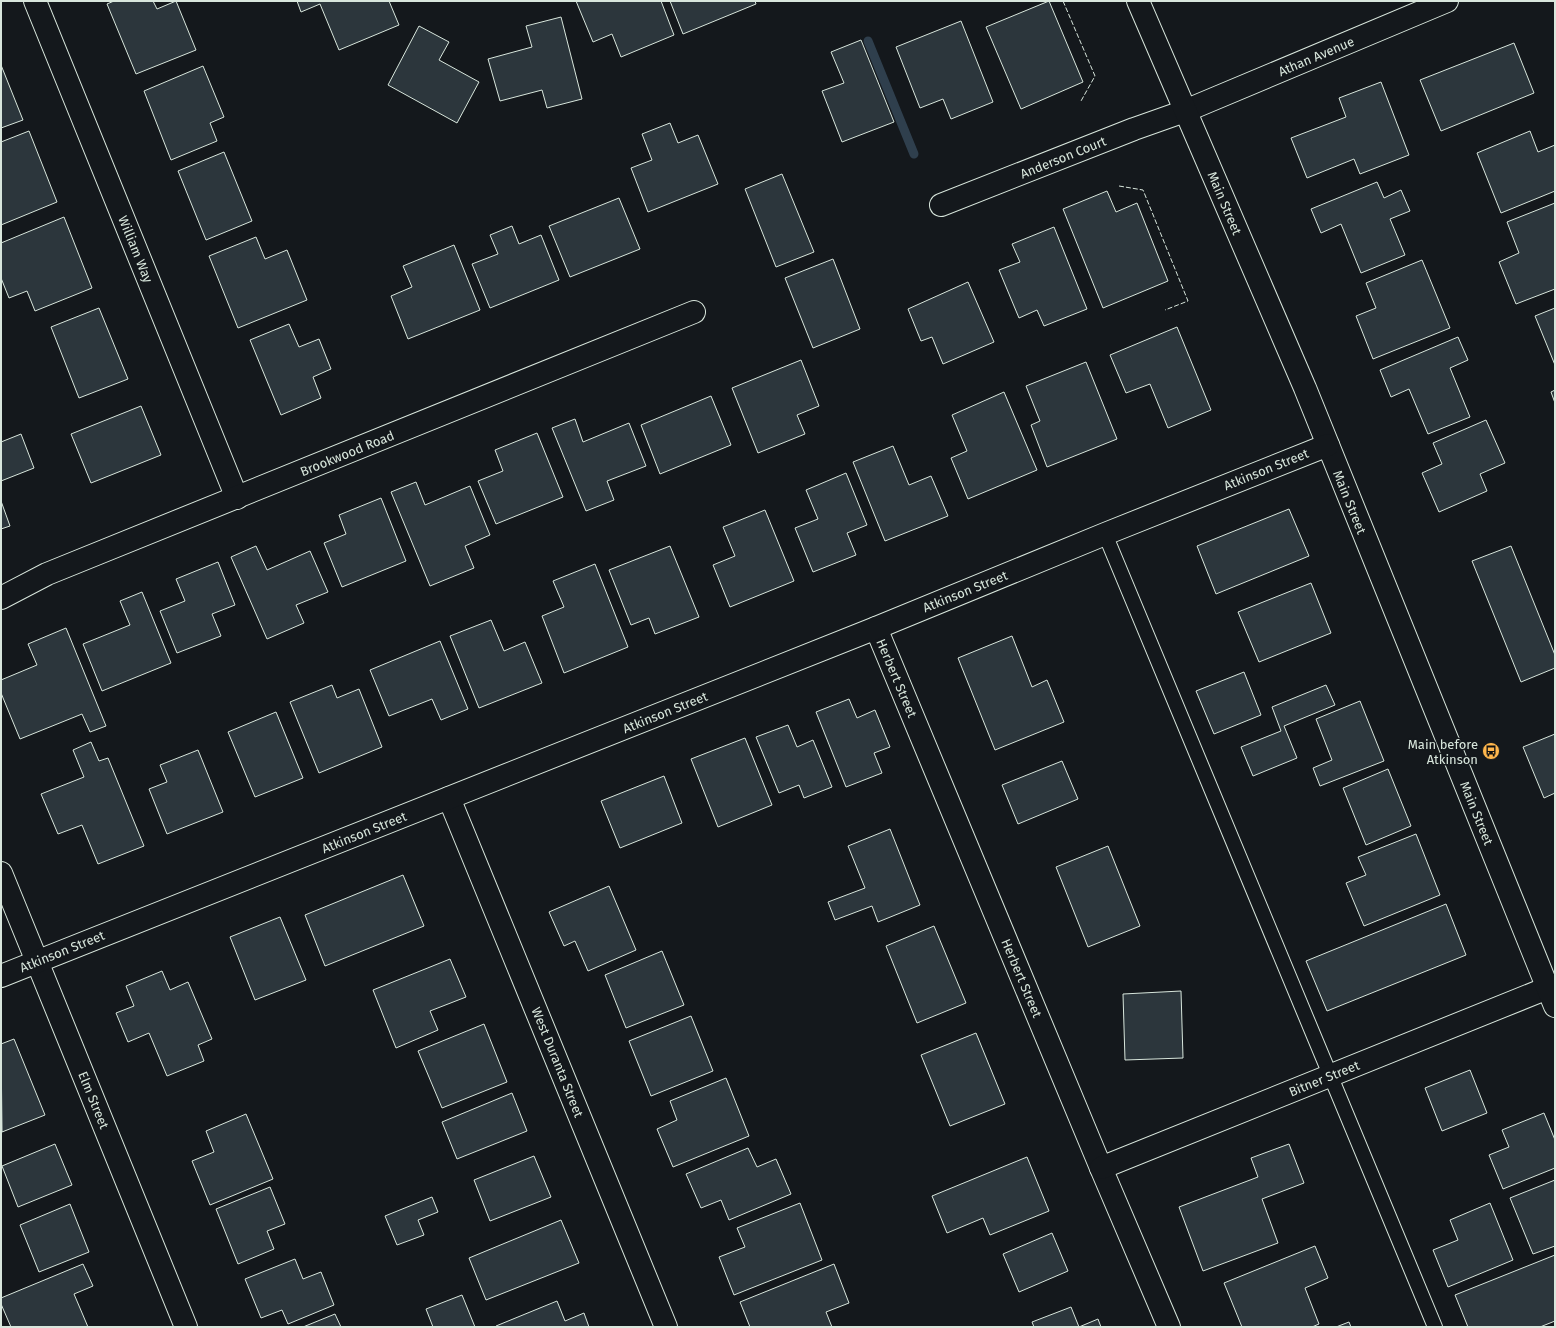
<svg xmlns="http://www.w3.org/2000/svg" width="1556" height="1328" font-family="'Fira Sans',sans-serif">
	<style>
		.lines { fill: none; stroke-linecap: round; stroke-linejoin: round }
		.stream { stroke: #2f3f4d; stroke-width: 9 }
		.building { fill: #2c363c; stroke: #d8e6dc }
		.service-casing { stroke: #d8e6dc; stroke-width: 16 }
		.minor-casing { stroke: #d8e6dc; stroke-width: 24 }
		.tertiary-casing { stroke: #d8e6dc; stroke-width: 24 }
		.service { stroke: #14181c; stroke-width: 14 }
		.minor { stroke: #14181c; stroke-width: 22 }
		.tertiary { stroke: #14181c; stroke-width: 22 }
		.fence { stroke: #d8e6dc; stroke-width: 1; stroke-dasharray: 5 2; stroke-linecap: butt }
		.labels { text-anchor: middle; stroke-width: 3; stroke-linejoin: round; paint-order: stroke }
		.street-label { font-size: 13px; fill: #d8e6dc; stroke: #14181c }
		.poi-label { font-size: 13px; fill: #d8e6dc; stroke: #14181c; text-anchor: end }
	</style>
	<rect width="100%" height="100%" fill="#14181c"/>
	<g class="lines">
		<path class="stream" d="M868,41L914,154"/>
	</g>
	<g class="building">
		<path d="M114,1H153L157,9L176,1L196,50L136,74L107,4Z"/>
		<path d="M297,1H389L399,25L339,50L320,4L301,12Z"/>
		<path d="M576,1H661L674,35L621,57L612,34L593,42Z"/>
		<path d="M670,1H755L756,4L683,34Z"/>
		<path d="M1049,1L1083,82L1021,109L986,27Z"/>
		<path d="M561,17L582,99L547,108L542,90L500,101L488,59L532,47L526,26Z"/>
		<path d="M961,21L993,102L951,119L943,99L920,108L896,47Z"/>
		<path d="M419,26L449,42L439,60L479,82L457,123L388,85Z"/>
		<path d="M861,40L894,122L842,142L822,91L844,83L831,52Z"/>
		<path d="M1514,43L1534,93L1441,131L1420,80Z"/>
		<path d="M1,65L23,120L1,128Z"/>
		<path d="M203,66L224,117L210,123L217,141L171,160L144,91Z"/>
		<path d="M1381,82L1409,155L1360,174L1354,159L1307,178L1291,138L1346,117L1339,98Z"/>
		<path d="M670,123L678,143L698,135L718,184L648,212L631,168L652,160L642,134Z"/>
		<path d="M29,131L57,202L1,225V142Z"/>
		<path d="M1530,131L1538,152L1555,145V191L1501,213L1477,153Z"/>
		<path d="M224,152L252,221L206,240L178,171Z"/>
		<path d="M782,174L814,252L776,267L745,189Z"/>
		<path d="M1377,182L1384,198L1401,190L1410,211L1390,219L1405,255L1361,273L1341,224L1321,233L1311,209Z"/>
		<path d="M1107,191L1116,212L1137,203L1168,281L1103,308L1063,209Z"/>
		<path d="M619,198L640,249L570,277L549,226Z"/>
		<path d="M1555,203V289L1516,304L1499,262L1519,253L1507,222Z"/>
		<path d="M64,217L92,288L35,311L27,291L9,298L1,278V243Z"/>
		<path d="M512,226L519,244L541,235L559,280L490,308L472,264L498,254L490,235Z"/>
		<path d="M1054,227L1087,309L1044,326L1037,310L1019,318L999,270L1020,262L1012,244Z"/>
		<path d="M256,237L265,259L287,250L307,300L238,328L209,256Z"/>
		<path d="M454,245L480,310L408,339L391,296L412,287L403,266Z"/>
		<path d="M833,259L860,329L813,348L785,278Z"/>
		<path d="M1422,260L1450,328L1373,359L1356,316L1376,308L1366,283Z"/>
		<path d="M968,282L994,342L943,364L932,337L921,341L908,309Z"/>
		<path d="M99,308L128,379L79,398L51,327Z"/>
		<path d="M1555,308V365L1535,316Z"/>
		<path d="M289,324L299,347L319,339L331,369L313,377L321,398L281,415L250,340Z"/>
		<path d="M1177,327L1211,410L1168,428L1150,384L1126,393L1110,355Z"/>
		<path d="M1458,337L1468,360L1450,368L1470,417L1428,434L1409,389L1391,397L1380,370Z"/>
		<path d="M801,360L819,406L797,415L805,434L758,453L732,388Z"/>
		<path d="M1086,362L1117,439L1047,467L1031,425L1040,421L1026,386Z"/>
		<path d="M1555,390V403L1551,392Z"/>
		<path d="M1004,392L1037,470L968,499L951,458L967,451L952,415Z"/>
		<path d="M711,396L731,445L660,474L641,425Z"/>
		<path d="M141,406L161,455L91,483L71,434Z"/>
		<path d="M575,419L583,442L629,423L646,466L607,481L614,500L586,511L552,428Z"/>
		<path d="M1486,420L1505,463L1480,474L1487,491L1439,512L1422,473L1442,464L1433,443Z"/>
		<path d="M537,433L563,497L496,524L478,481L503,471L495,450Z"/>
		<path d="M21,434L34,468L1,481V442Z"/>
		<path d="M893,446L909,485L931,476L948,516L885,541L853,462Z"/>
		<path d="M846,473L867,525L847,533L856,555L813,572L795,528L818,519L806,490Z"/>
		<path d="M416,482L425,505L470,486L490,535L465,546L474,568L430,586L391,492Z"/>
		<path d="M381,498L406,561L342,587L324,543L346,534L339,515Z"/>
		<path d="M1,501L10,526L1,529Z"/>
		<path d="M1289,509L1309,556L1216,594L1197,546Z"/>
		<path d="M765,510L794,581L730,607L713,565L735,556L723,527Z"/>
		<path d="M256,546L267,570L310,551L328,592L296,605L304,623L267,639L231,557Z"/>
		<path d="M670,546L699,617L655,634L649,618L631,625L609,570Z"/>
		<path d="M1511,546L1555,655V668L1521,682L1472,561Z"/>
		<path d="M218,562L235,605L212,614L221,636L177,653L160,611L185,601L176,579Z"/>
		<path d="M595,564L628,647L564,673L542,616L564,607L553,581Z"/>
		<path d="M1311,583L1331,633L1259,662L1238,612Z"/>
		<path d="M142,592L171,663L102,691L83,644L130,625L120,601Z"/>
		<path d="M491,620L504,651L525,642L542,683L479,708L450,636Z"/>
		<path d="M66,628L106,726L90,732L82,714L20,739L1,693V680L37,665L28,644Z"/>
		<path d="M1012,636L1032,687L1047,680L1064,722L995,750L958,658Z"/>
		<path d="M440,641L468,709L441,720L432,699L389,716L370,670Z"/>
		<path d="M1244,672L1261,715L1214,734L1196,691Z"/>
		<path d="M332,685L337,698L359,689L382,747L319,773L290,702Z"/>
		<path d="M1326,685L1335,705L1284,726L1297,758L1253,776L1241,747L1281,731L1272,707Z"/>
		<path d="M849,699L857,718L875,710L890,747L874,753L882,773L846,787L816,712Z"/>
		<path d="M1360,701L1384,761L1320,786L1313,768L1332,760L1316,719Z"/>
		<path d="M276,712L303,778L255,797L228,732Z"/>
		<path d="M788,725L797,747L813,740L832,787L804,798L799,785L779,793L756,737Z"/>
		<path d="M1555,734V793L1544,798L1523,747Z"/>
		<path d="M745,738L772,805L718,827L691,759Z"/>
		<path d="M91,742L99,761L108,758L144,846L98,864L82,825L58,834L41,794L84,777L73,750Z"/>
		<path d="M198,750L223,812L167,834L149,789L167,782L160,765Z"/>
		<path d="M1062,761L1078,799L1018,824L1002,785Z"/>
		<path d="M1388,769L1411,826L1366,845L1343,788Z"/>
		<path d="M664,776L682,823L620,848L601,801Z"/>
		<path d="M890,829L920,905L878,922L872,906L835,920L828,902L865,888L848,846Z"/>
		<path d="M1416,834L1440,895L1364,926L1346,883L1366,875L1358,857Z"/>
		<path d="M1108,846L1140,926L1088,947L1056,867Z"/>
		<path d="M403,875L424,926L325,966L305,915Z"/>
		<path d="M609,886L636,950L588,971L575,941L564,946L549,912Z"/>
		<path d="M1446,904L1466,955L1327,1011L1306,961Z"/>
		<path d="M280,917L306,980L255,1000L230,937Z"/>
		<path d="M934,926L966,1003L917,1023L886,946Z"/>
		<path d="M662,951L684,1005L626,1028L605,975Z"/>
		<path d="M450,959L466,997L430,1011L438,1030L396,1048L373,990Z"/>
		<path d="M162,971L170,990L188,982L212,1039L198,1045L204,1061L167,1076L149,1033L128,1042L116,1013L134,1006L126,986Z"/>
		<path d="M1181,991L1183,1058L1125,1060L1123,994Z"/>
		<path d="M691,1016L713,1071L651,1096L629,1041Z"/>
		<path d="M484,1024L507,1082L442,1108L418,1051Z"/>
		<path d="M976,1033L1005,1104L950,1126L921,1055Z"/>
		<path d="M14,1039L45,1115L2,1132L1,1044Z"/>
		<path d="M1470,1070L1487,1113L1442,1131L1425,1088Z"/>
		<path d="M726,1078L749,1136L673,1167L657,1129L677,1120L670,1101Z"/>
		<path d="M512,1093L527,1131L457,1159L442,1122Z"/>
		<path d="M1544,1113L1555,1140V1168L1503,1189L1489,1155L1509,1147L1502,1130Z"/>
		<path d="M246,1114L273,1179L210,1205L192,1161L214,1152L206,1131Z"/>
		<path d="M55,1144L72,1185L18,1207L2,1166Z"/>
		<path d="M1289,1144L1304,1183L1262,1199L1278,1243L1203,1271L1179,1207L1258,1177L1251,1158Z"/>
		<path d="M748,1148L757,1167L776,1159L791,1194L729,1220L721,1200L701,1208L686,1174Z"/>
		<path d="M534,1156L551,1197L490,1221L474,1180Z"/>
		<path d="M1027,1157L1049,1211L990,1235L983,1218L947,1233L932,1196Z"/>
		<path d="M1555,1180V1246L1533,1254L1510,1198Z"/>
		<path d="M270,1187L285,1224L267,1231L274,1249L238,1264L216,1209Z"/>
		<path d="M432,1197L438,1212L418,1220L424,1235L397,1245L385,1216Z"/>
		<path d="M800,1203L822,1260L734,1295L719,1257L745,1247L737,1228Z"/>
		<path d="M1490,1203L1513,1260L1448,1287L1433,1250L1458,1240L1450,1220Z"/>
		<path d="M70,1204L89,1252L39,1272L20,1225Z"/>
		<path d="M561,1220L579,1263L486,1300L469,1258Z"/>
		<path d="M1052,1233L1068,1271L1019,1292L1003,1254Z"/>
		<path d="M1315,1246L1328,1278L1305,1288L1319,1324L1312,1327H1242L1224,1283Z"/>
		<path d="M1555,1255V1321L1540,1327H1468L1455,1295Z"/>
		<path d="M295,1259L303,1279L321,1272L334,1305L288,1324L282,1310L261,1318L245,1279Z"/>
		<path d="M83,1264L93,1286L74,1294L88,1327H11L1,1304V1298Z"/>
		<path d="M834,1264L849,1303L826,1312L832,1327H750L740,1302Z"/>
		<path d="M462,1295L475,1327H433L426,1309Z"/>
		<path d="M557,1301L565,1321L584,1313L589,1327H497L496,1326Z"/>
		<path d="M1071,1307L1079,1327H1034L1032,1322Z"/>
		<path d="M335,1314L341,1327H303Z"/>
		<path d="M1098,1319L1101,1327H1079Z"/>
		<path d="M1349,1322L1351,1327H1336Z"/>
	</g>
	<g class="lines">
		<g class="service-casing">
			<path id="service" d="M1105,534L1435,1327"/>
		</g>
		<g class="minor-casing">
			<g id="minor">
				<path d="M35,1L237,498"/>
				<path d="M941,205L1134,129L1185,111L1447,1"/>
				<path d="M1,598L47,574L694,312"/>
				<path d="M876,628L1101,1168L1169,1327"/>
				<path d="M449,798L666,1327"/>
				<path d="M1,873L186,1327"/>
				<path d="M1101,1168L1555,985"/>
			</g>
		</g>
		<g class="tertiary-casing">
			<g id="tertiary">
				<path d="M1138,1L1305,388L1555,1006"/>
				<path d="M1,976L876,628L1105,534L1328,445"/>
			</g>
		</g>
		<use href="#service" class="service"/>
		<use href="#minor" class="minor"/>
		<use href="#tertiary" class="tertiary"/>
		<g class="fence">
			<path d="M1063,1L1095,76L1081,101"/>
			<path d="M1119,186L1143,190L1188,301L1165,310"/>
		</g>
	</g>
	<defs>
		<g id="bus-disc" transform="scale(0.9)"><circle r="9.5" fill="#ffb74d" stroke="#14181c"/><path d="M-5-6H5V4H4V6H2V4H-2V6H-4V4H-5ZM-3.5-4V0h7V-4ZM-3.5 1.2v1.5H-2V1.2ZM2 1.2v1.5H3.5V1.2Z" fill="#111"/></g>
	</defs>
	<g fill-rule="evenodd">
		<use href="#bus-disc" x="1491" y="751"/>
	</g>
	<g class="labels">
		<g class="street-label">
			<text transform="translate(1316 56) rotate(-23)" y="5">Athan Avenue</text>
			<text transform="translate(1063 157) rotate(-22)" y="5">Anderson Court</text>
			<text transform="translate(1225 203) rotate(67)" y="5">Main Street</text>
			<text transform="translate(136 249) rotate(68)" y="5">William Way</text>
			<text transform="translate(347 453) rotate(-22)" y="5">Brookwood Road</text>
			<text transform="translate(1266 469) rotate(-22)" y="5">Atkinson Street</text>
			<text transform="translate(1350 502) rotate(68)" y="5">Main Street</text>
			<text transform="translate(965 591) rotate(-22)" y="5">Atkinson Street</text>
			<text transform="translate(897 678) rotate(67)" y="5">Herbert Street</text>
			<text transform="translate(665 712) rotate(-22)" y="5">Atkinson Street</text>
			<text transform="translate(1477 813) rotate(68)" y="5">Main Street</text>
			<text transform="translate(364 832) rotate(-22)" y="5">Atkinson Street</text>
			<text transform="translate(62 951) rotate(-22)" y="5">Atkinson Street</text>
			<text transform="translate(1022 978) rotate(67)" y="5">Herbert Street</text>
			<text transform="translate(558 1062) rotate(68)" y="5">West Duranta Street</text>
			<text transform="translate(1324 1078) rotate(-22)" y="5">Bitner Street</text>
			<text transform="translate(94 1100) rotate(68)" y="5">Elm Street</text>
		</g>
		<g class="poi-label">
			<text x="1478" y="749">Main before<tspan x="1478" dy="15">Atkinson</tspan></text>
		</g>
	</g>
	<rect width="1556" height="1328" fill="none" stroke="#d8e6dc" stroke-width="4"/>
</svg>
